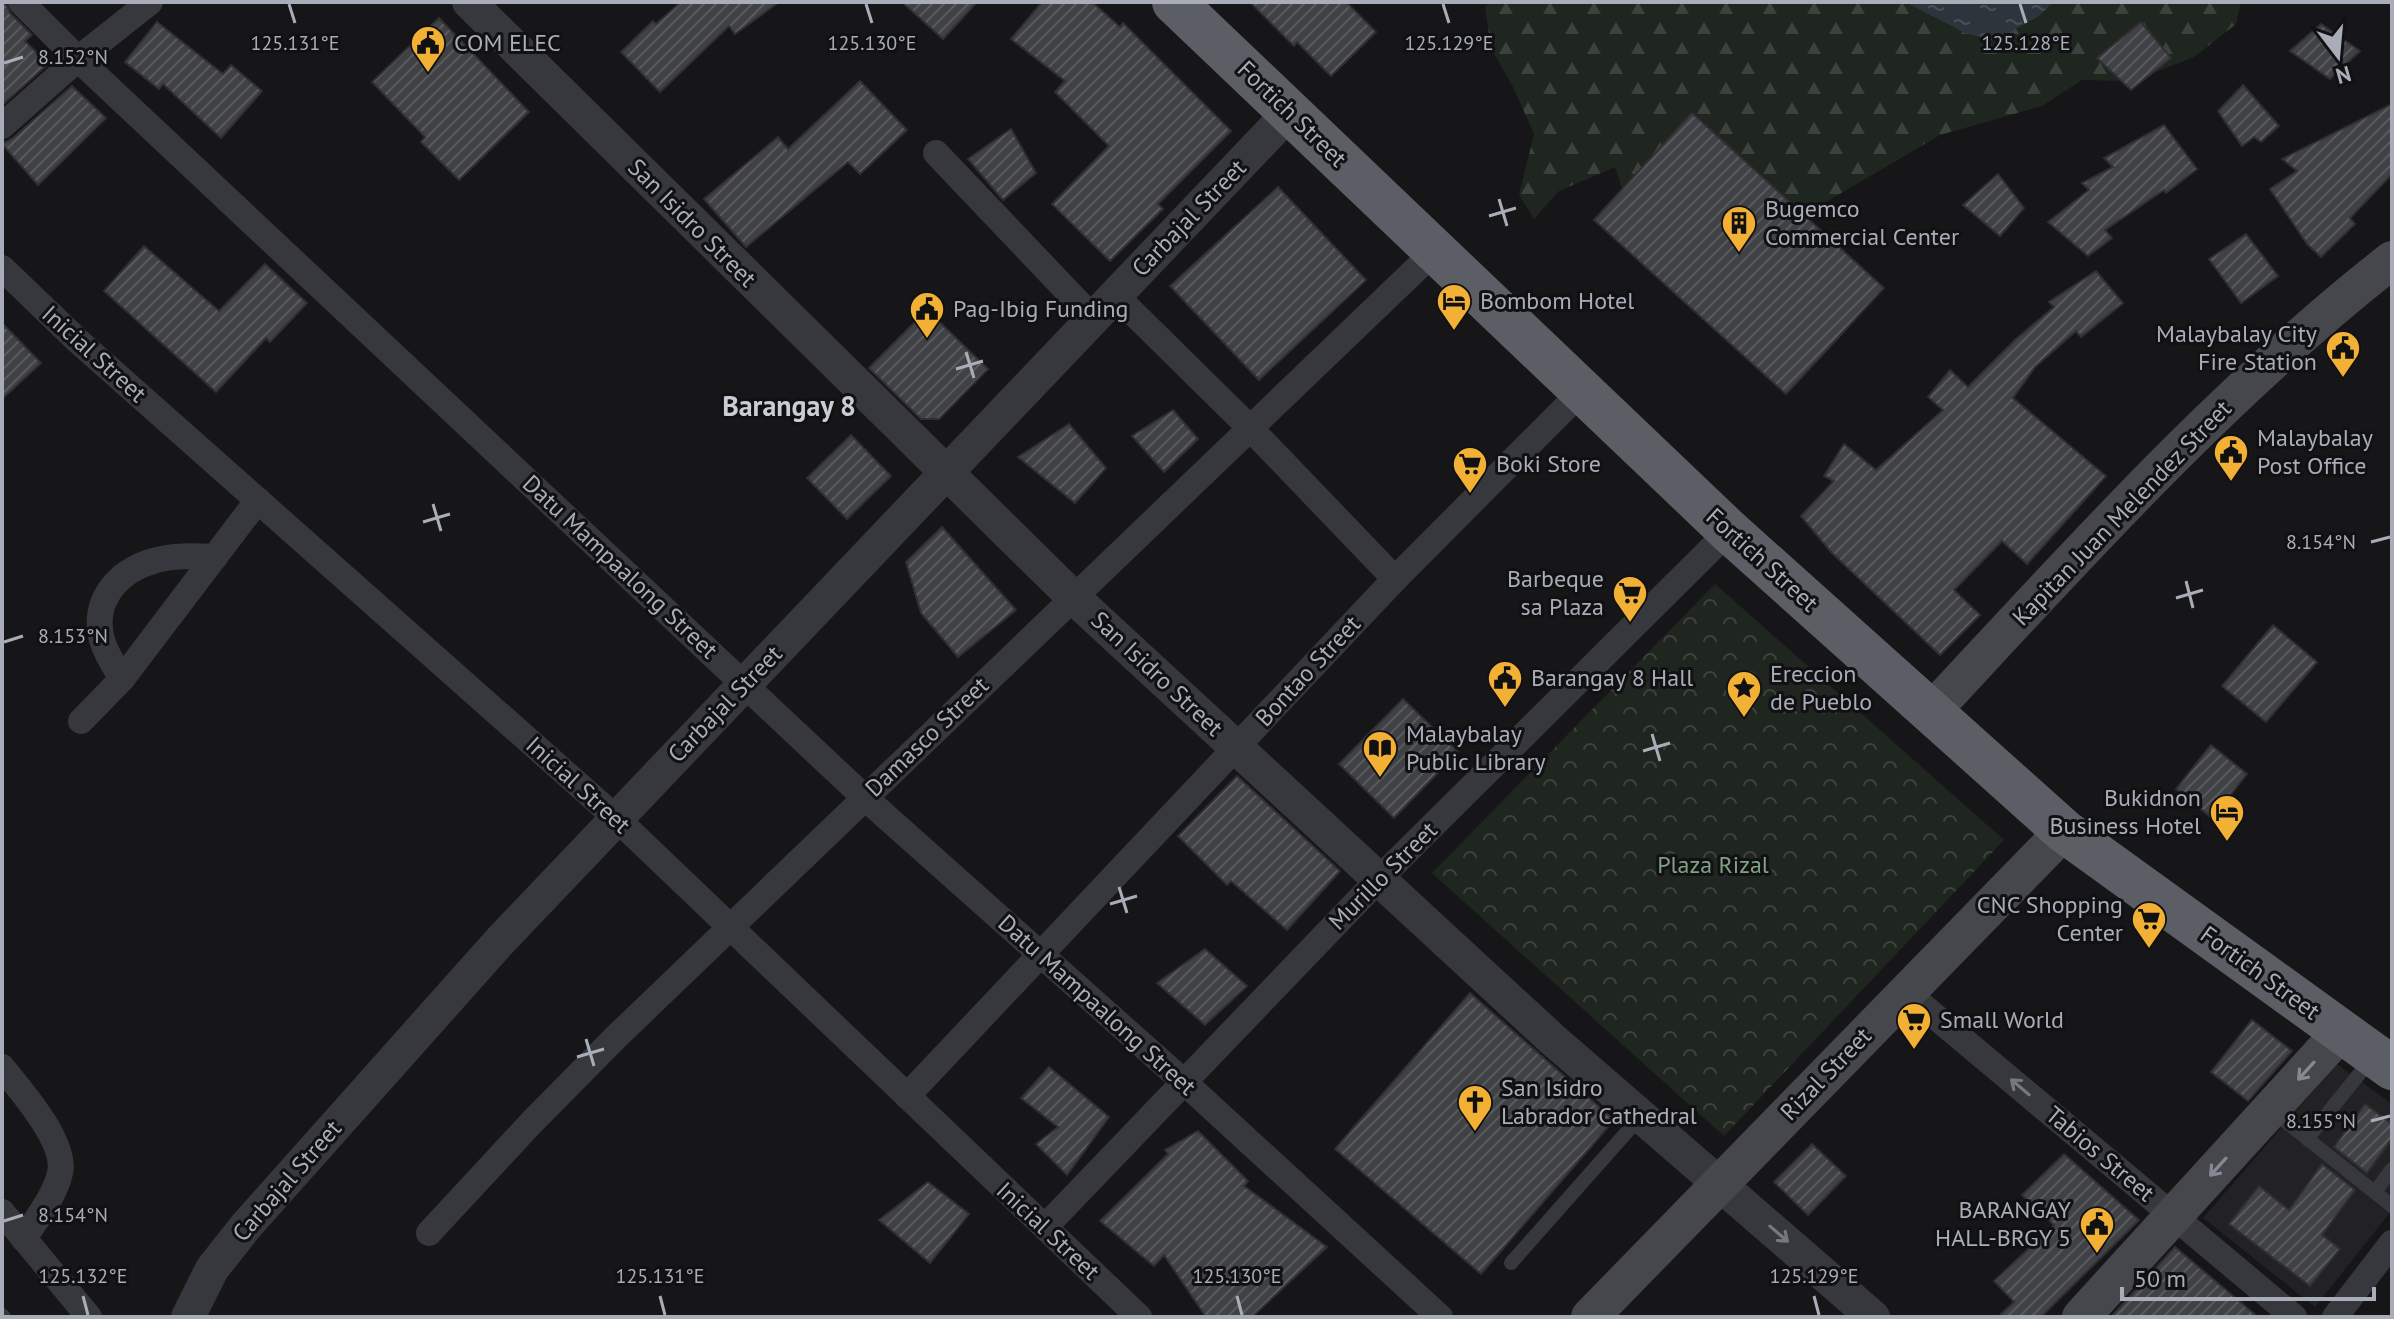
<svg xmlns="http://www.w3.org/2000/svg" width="2394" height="1319" font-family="'PT Sans',sans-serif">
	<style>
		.built { fill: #222225 }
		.forest { fill: url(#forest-firs) }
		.park { fill: url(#park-crowns) }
		.water { fill: url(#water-ripples) }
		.building { fill: url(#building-hatch); stroke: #303034; stroke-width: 2 }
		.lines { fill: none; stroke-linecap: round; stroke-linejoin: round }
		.service { stroke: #37383d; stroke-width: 14 }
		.minor { stroke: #37383d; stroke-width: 26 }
		.tertiary { stroke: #37383d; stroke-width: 34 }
		.secondary { stroke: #45474d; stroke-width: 38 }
		.trunk { stroke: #5b5e65; stroke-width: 44 }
		.oneway { stroke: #858993 }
		.oneway2 { stroke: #757881 }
		.ticks { fill: none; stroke: #a8adb8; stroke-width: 3 }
		.labels { text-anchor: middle; stroke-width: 6; stroke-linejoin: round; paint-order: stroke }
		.poi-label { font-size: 24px; fill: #a8adb8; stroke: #111113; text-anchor: start }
		.street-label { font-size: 24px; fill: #a8adb8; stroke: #111113 }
		.park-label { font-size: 24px; fill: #7fa381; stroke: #111113 }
		.quarter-label { font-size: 28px; font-weight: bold; fill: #c9ccd4; stroke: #111113 }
		.ticks-label { font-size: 20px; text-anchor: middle; fill: #a8adb8; stroke: #111113; stroke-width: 6; stroke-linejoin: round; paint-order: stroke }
	</style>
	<defs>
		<pattern id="forest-firs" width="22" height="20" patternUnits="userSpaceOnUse" patternTransform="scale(2)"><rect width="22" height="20" fill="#1e261f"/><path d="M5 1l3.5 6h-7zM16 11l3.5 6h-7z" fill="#3c433d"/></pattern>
		<pattern id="park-crowns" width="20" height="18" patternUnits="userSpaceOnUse" patternTransform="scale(2)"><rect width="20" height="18" fill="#1e261f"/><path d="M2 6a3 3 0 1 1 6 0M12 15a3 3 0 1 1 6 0" fill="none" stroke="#3c433d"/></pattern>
		<pattern id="water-ripples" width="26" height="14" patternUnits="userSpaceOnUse" patternTransform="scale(2)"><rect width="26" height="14" fill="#2c353c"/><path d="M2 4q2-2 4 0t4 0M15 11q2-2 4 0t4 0" fill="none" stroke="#485056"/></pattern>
		<pattern id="building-hatch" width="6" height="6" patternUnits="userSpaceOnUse" patternTransform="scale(2)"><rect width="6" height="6" fill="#404145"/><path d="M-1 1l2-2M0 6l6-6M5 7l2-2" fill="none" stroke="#595a5e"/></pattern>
	</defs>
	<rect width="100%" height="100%" fill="#161618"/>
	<path class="built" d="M2337,1064L2392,1104V1210L2315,1307L2203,1218Z"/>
	<path class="forest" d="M1489,2H1905L1965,33L2038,16L2053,2H2241L2236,24L2194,57L2132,81L2082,80L2042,106L1940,135L1809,212L1773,224L1626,200L1615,167L1559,191L1534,219L1519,195L1534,134L1513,87L1491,48L1485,7Z"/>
	<path class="park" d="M1715,584L2004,840L1724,1136L1432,873Z"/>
	<path class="water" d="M1905,2H2053L2039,16L1994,41L1965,33Z"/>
	<g class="building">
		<path d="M2,2H5L10,13L32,35L25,41L48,64L2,105Z"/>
		<path d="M681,2H779L735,34L729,26L660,92L621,52L653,21L656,24Z"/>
		<path d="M902,2H977L943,39Z"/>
		<path d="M1042,2H1092L1120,27L1123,23L1231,131L1158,204L1163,209L1110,261L1052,204L1109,146L1055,92L1065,81L1011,39Z"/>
		<path d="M1250,2H1346L1376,32L1331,76L1297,42L1294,46Z"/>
		<path d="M439,18L529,112L459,180L421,142L425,137L372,82Z"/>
		<path d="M157,22L223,74L231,65L262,91L221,138L163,84L159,89L125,62Z"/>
		<path d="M2141,22L2171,58L2131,90L2097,58Z"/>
		<path d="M2321,24L2360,51L2330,79L2290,51Z"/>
		<path d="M860,81L907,130L860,174L848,162L746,247L704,199L778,137L788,149Z"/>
		<path d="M2243,85L2279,126L2261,142L2254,137L2242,146L2218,111Z"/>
		<path d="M72,86L106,118L38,185L2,144L13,138Z"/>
		<path d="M2392,104V174L2350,218L2355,224L2321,257L2307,244L2270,189L2297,171L2282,159Z"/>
		<path d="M1692,113L1884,288L1786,394L1594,220Z"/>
		<path d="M2164,125L2197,169L2166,193L2164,190L2105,230L2112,238L2088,256L2048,222L2089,190L2082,183L2113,167L2104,158Z"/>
		<path d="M1011,129L1036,173L1003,200L968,159Z"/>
		<path d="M1998,174L2024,208L2000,236L1963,205Z"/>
		<path d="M1278,187L1366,280L1259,380L1170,286Z"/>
		<path d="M2246,234L2278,276L2241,303L2209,259Z"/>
		<path d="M144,246L219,311L265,264L307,303L270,342L266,338L216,392L104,291Z"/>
		<path d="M2096,271L2123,303L2081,337L2076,331L2035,367L2013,398L2106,476L2027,564L2002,541L1954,590L1980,615L1940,655L1831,552L1801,516L1834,481L1824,476L1844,444L1876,470L1943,410L1928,397L1950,370L1968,387L2016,339L2054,307L2049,302Z"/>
		<path d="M927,310L988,369L939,419H921L869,368Z"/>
		<path d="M2,323L41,363L2,399Z"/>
		<path d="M1173,410L1198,439L1164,472L1132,436Z"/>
		<path d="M1069,424L1106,468L1075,503L1018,457Z"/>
		<path d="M851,435L891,476L847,519L807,478Z"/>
		<path d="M942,527L1016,610L958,657L921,613L906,562Z"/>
		<path d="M2273,625L2317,662L2266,722L2222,686Z"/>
		<path d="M1403,699L1458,752L1394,818L1339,764Z"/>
		<path d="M2211,745L2247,774L2212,818L2176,789Z"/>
		<path d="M1237,776L1340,871L1287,930L1231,881L1227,885L1178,836Z"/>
		<path d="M1205,949L1247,986L1205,1025L1157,983Z"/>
		<path d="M1470,993L1614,1120L1481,1274L1335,1149Z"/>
		<path d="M2252,1020L2292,1051L2248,1101L2211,1072Z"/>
		<path d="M1049,1067L1109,1117L1067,1175L1036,1144L1058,1127L1021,1098Z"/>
		<path d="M2365,1104L2392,1124V1138L2367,1173L2334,1147Z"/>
		<path d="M1198,1131L1248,1181L1244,1186L1327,1247L1252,1317H1206L1164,1255L1154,1266L1100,1221L1168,1154L1165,1150Z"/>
		<path d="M1812,1144L1846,1176L1808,1215L1774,1182Z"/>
		<path d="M2064,1154L2139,1220L2041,1317H1998L2014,1302L1994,1281L2054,1225L2022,1195Z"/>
		<path d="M2322,1164L2355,1190L2322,1235L2340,1249L2310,1286L2229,1224L2259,1186L2289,1210Z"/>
		<path d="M928,1182L969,1214L930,1263L879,1220Z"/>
		<path d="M2175,1247L2258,1317H2111Z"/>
	</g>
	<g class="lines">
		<g class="service">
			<path d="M2271,1110L2392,1206"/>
			<path d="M2307,1139L2372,1058"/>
			<path d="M2375,1192L2392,1169"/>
			<path d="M1511,1263L1641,1116"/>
			<path d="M2,1315L4,1317"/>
		</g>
		<g class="minor">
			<path d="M21,2L78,59L864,797L1184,1082L1440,1317"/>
			<path d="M2,126L78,59L150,2"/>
			<path d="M936,153L1093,318"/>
			<path d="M2,268L78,341L616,818L1139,1317"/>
			<path d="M1115,295L1250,428L1395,579"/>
			<path d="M122,679C115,667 106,654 102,640C92,602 116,572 153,561C172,555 195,556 215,557"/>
			<path d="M81,721L122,679L258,500"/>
			<path d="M1906,992L2294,1317"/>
			<path d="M2,1067C21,1091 67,1142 60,1173C55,1196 36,1219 24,1239"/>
			<path d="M907,1096L1395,579L1582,391"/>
			<path d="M2,1212L89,1317"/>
			<path d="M1045,1227L1378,880L1729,531"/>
			<path d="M429,1233L532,1122L616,1037L1435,251"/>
			<path d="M2335,1317L2392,1243"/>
		</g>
		<g class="tertiary">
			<path d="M469,2L1073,597L1552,1039L1873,1317"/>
			<path d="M188,1317L212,1269L246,1226L500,941L1290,112"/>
		</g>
		<g class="secondary">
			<path d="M1931,712C2078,554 2222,393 2392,260"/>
			<path d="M1590,1317L2064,831"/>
			<path d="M2081,1317L2341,1032"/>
		</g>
		<path class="trunk" d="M1174,2L1729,531L2064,831L2392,1068"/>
	</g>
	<defs><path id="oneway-shaft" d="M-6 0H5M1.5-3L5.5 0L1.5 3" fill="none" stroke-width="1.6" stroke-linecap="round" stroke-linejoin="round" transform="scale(2)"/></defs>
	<g class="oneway">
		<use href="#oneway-shaft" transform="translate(2306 1071) rotate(132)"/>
		<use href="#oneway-shaft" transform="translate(2218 1167) rotate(132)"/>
	</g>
	<g class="oneway2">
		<use href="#oneway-shaft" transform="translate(2020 1087) rotate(-140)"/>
		<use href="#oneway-shaft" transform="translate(1779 1234) rotate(41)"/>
	</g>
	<path class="ticks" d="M289,4L295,23M866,4L872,23M1443,4L1449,23M2020,4L2026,23M4,63L23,57M1499,199L1507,226M1489,216L1516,208M966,352L974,378M956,369L983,361M433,504L441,531M423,522L450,514M2371,542L2390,537M2186,581L2193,608M2176,598L2203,590M4,642L23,636M1652,734L1660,761M1643,751L1670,743M1119,887L1127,913M1110,904L1137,896M586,1039L594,1066M577,1057L604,1049M2371,1121L2390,1116M4,1221L23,1215M83,1296L88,1315M660,1296L665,1315M1237,1296L1242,1315M1814,1296L1819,1315"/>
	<defs>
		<g id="civic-pin" transform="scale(1.8)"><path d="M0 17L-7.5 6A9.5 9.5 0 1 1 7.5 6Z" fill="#f2b134" stroke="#111113"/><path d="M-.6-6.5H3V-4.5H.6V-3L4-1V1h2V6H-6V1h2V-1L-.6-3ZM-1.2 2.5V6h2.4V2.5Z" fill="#111"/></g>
		<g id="building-pin" transform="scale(1.8)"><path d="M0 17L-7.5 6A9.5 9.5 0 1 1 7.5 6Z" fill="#f2b134" stroke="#111113"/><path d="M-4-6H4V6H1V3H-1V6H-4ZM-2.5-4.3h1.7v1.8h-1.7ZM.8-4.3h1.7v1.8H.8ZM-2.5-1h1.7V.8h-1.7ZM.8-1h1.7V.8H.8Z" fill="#111"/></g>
		<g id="hotel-pin" transform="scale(1.8)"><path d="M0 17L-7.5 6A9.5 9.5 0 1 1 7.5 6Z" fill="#f2b134" stroke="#111113"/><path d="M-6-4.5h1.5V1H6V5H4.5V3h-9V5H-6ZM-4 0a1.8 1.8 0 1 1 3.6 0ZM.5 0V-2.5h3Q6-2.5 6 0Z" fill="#111"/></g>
		<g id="supermarket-pin" transform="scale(1.8)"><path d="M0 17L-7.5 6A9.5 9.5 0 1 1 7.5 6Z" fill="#f2b134" stroke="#111113"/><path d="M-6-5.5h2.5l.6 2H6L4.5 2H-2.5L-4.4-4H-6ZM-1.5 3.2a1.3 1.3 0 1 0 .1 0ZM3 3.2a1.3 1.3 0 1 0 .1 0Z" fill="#111"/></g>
		<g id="sight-pin" transform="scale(1.8)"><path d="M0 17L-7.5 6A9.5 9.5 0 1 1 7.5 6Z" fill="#f2b134" stroke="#111113"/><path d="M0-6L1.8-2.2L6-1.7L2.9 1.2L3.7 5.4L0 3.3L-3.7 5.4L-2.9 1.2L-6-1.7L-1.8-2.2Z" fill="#111"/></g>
		<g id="library-pin" transform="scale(1.8)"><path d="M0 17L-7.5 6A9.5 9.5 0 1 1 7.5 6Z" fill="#f2b134" stroke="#111113"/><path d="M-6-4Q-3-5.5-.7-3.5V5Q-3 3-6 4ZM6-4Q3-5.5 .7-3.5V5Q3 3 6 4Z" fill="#111"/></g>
		<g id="church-pin" transform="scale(1.8)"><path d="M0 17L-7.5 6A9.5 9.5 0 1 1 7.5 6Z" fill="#f2b134" stroke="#111113"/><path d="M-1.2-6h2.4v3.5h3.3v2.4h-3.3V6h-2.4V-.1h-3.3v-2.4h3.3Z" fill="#111"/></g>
	</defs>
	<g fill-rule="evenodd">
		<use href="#civic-pin" x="428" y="43"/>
		<use href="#building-pin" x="1739" y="223"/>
		<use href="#hotel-pin" x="1454" y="301"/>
		<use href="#civic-pin" x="927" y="309"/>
		<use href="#civic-pin" x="2343" y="348"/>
		<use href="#civic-pin" x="2231" y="452"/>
		<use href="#supermarket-pin" x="1470" y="464"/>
		<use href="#supermarket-pin" x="1630" y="593"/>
		<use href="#civic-pin" x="1505" y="678"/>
		<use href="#sight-pin" x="1744" y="688"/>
		<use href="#library-pin" x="1380" y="748"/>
		<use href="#hotel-pin" x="2227" y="812"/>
		<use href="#supermarket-pin" x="2149" y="919"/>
		<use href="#supermarket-pin" x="1914" y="1020"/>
		<use href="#church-pin" x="1475" y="1102"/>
		<use href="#civic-pin" x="2097" y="1224"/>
	</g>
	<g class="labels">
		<g class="poi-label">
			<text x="454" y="51">COM ELEC</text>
			<text x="1765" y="217">Bugemco<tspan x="1765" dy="28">Commercial Center</tspan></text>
			<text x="1480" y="309">Bombom Hotel</text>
			<text x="953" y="317">Pag-Ibig Funding</text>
			<text x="2317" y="342" text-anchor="end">Malaybalay City<tspan x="2317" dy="28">Fire Station</tspan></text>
			<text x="2257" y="446">Malaybalay<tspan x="2257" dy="28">Post Office</tspan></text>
			<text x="1496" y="472">Boki Store</text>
			<text x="1604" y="587" text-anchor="end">Barbeque<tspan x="1604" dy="28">sa Plaza</tspan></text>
			<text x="1770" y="682">Ereccion<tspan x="1770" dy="28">de Pueblo</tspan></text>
			<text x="1531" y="686">Barangay 8 Hall</text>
			<text x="1406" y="742">Malaybalay<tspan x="1406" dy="28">Public Library</tspan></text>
			<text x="2201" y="806" text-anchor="end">Bukidnon<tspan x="2201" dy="28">Business Hotel</tspan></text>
			<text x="2123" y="913" text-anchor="end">CNC Shopping<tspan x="2123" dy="28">Center</tspan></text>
			<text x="1940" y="1028">Small World</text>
			<text x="1501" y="1096">San Isidro<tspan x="1501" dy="28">Labrador Cathedral</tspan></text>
			<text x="2071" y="1218" text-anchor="end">BARANGAY<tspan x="2071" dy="28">HALL-BRGY 5</tspan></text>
		</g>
		<g class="street-label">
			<text transform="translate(1292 114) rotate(44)" y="8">Fortich Street</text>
			<text transform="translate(1189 218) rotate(-46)" y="8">Carbajal Street</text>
			<text transform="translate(692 223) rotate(45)" y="8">San Isidro Street</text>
			<text transform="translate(94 354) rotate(42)" y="8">Inicial Street</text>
			<text transform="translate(2122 513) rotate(-46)" y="8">Kapitan Juan Melendez Street</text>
			<text transform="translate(1762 560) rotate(42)" y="8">Fortich Street</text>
			<text transform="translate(620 567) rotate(43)" y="8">Datu Mampaalong Street</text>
			<text transform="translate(1308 671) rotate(-47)" y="8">Bontao Street</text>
			<text transform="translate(1157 674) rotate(43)" y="8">San Isidro Street</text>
			<text transform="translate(725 704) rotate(-46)" y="8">Carbajal Street</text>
			<text transform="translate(927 737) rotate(-44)" y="8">Damasco Street</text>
			<text transform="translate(578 785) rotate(42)" y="8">Inicial Street</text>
			<text transform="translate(1383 876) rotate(-45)" y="8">Murillo Street</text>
			<text transform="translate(2260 973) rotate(36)" y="8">Fortich Street</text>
			<text transform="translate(1097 1005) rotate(42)" y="8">Datu Mampaalong Street</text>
			<text transform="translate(1826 1074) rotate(-46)" y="8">Rizal Street</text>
			<text transform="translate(2100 1154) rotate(40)" y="8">Tabios Street</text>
			<text transform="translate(287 1181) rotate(-49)" y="8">Carbajal Street</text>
			<text transform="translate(1048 1231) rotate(43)" y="8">Inicial Street</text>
		</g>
		<g class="park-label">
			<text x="1713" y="873">Plaza Rizal</text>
		</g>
		<g class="quarter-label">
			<text x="789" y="416">Barangay 8</text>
		</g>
	</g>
	<g class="ticks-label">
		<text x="295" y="50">125.131°E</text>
		<text x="872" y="50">125.130°E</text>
		<text x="1449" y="50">125.129°E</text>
		<text x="2026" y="50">125.128°E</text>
		<text x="73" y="64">8.152°N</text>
		<text x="2321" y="549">8.154°N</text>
		<text x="73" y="643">8.153°N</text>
		<text x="2321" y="1128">8.155°N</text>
		<text x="73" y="1222">8.154°N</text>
		<text x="83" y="1283">125.132°E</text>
		<text x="660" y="1283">125.131°E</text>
		<text x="1237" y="1283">125.130°E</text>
		<text x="1814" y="1283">125.129°E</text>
	</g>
	<rect width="2394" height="1319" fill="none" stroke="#a8adb8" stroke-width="8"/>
	<g transform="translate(2338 56) rotate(164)" stroke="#111113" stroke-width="6" paint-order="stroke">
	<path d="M0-6L14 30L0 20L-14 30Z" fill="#a8adb8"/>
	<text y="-12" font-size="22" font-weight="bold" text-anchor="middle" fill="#a8adb8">N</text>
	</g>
	<path d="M2122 1287v12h252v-12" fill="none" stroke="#a8adb8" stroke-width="4"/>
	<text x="2134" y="1287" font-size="24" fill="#a8adb8" stroke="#111113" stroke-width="6" paint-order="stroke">50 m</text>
</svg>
